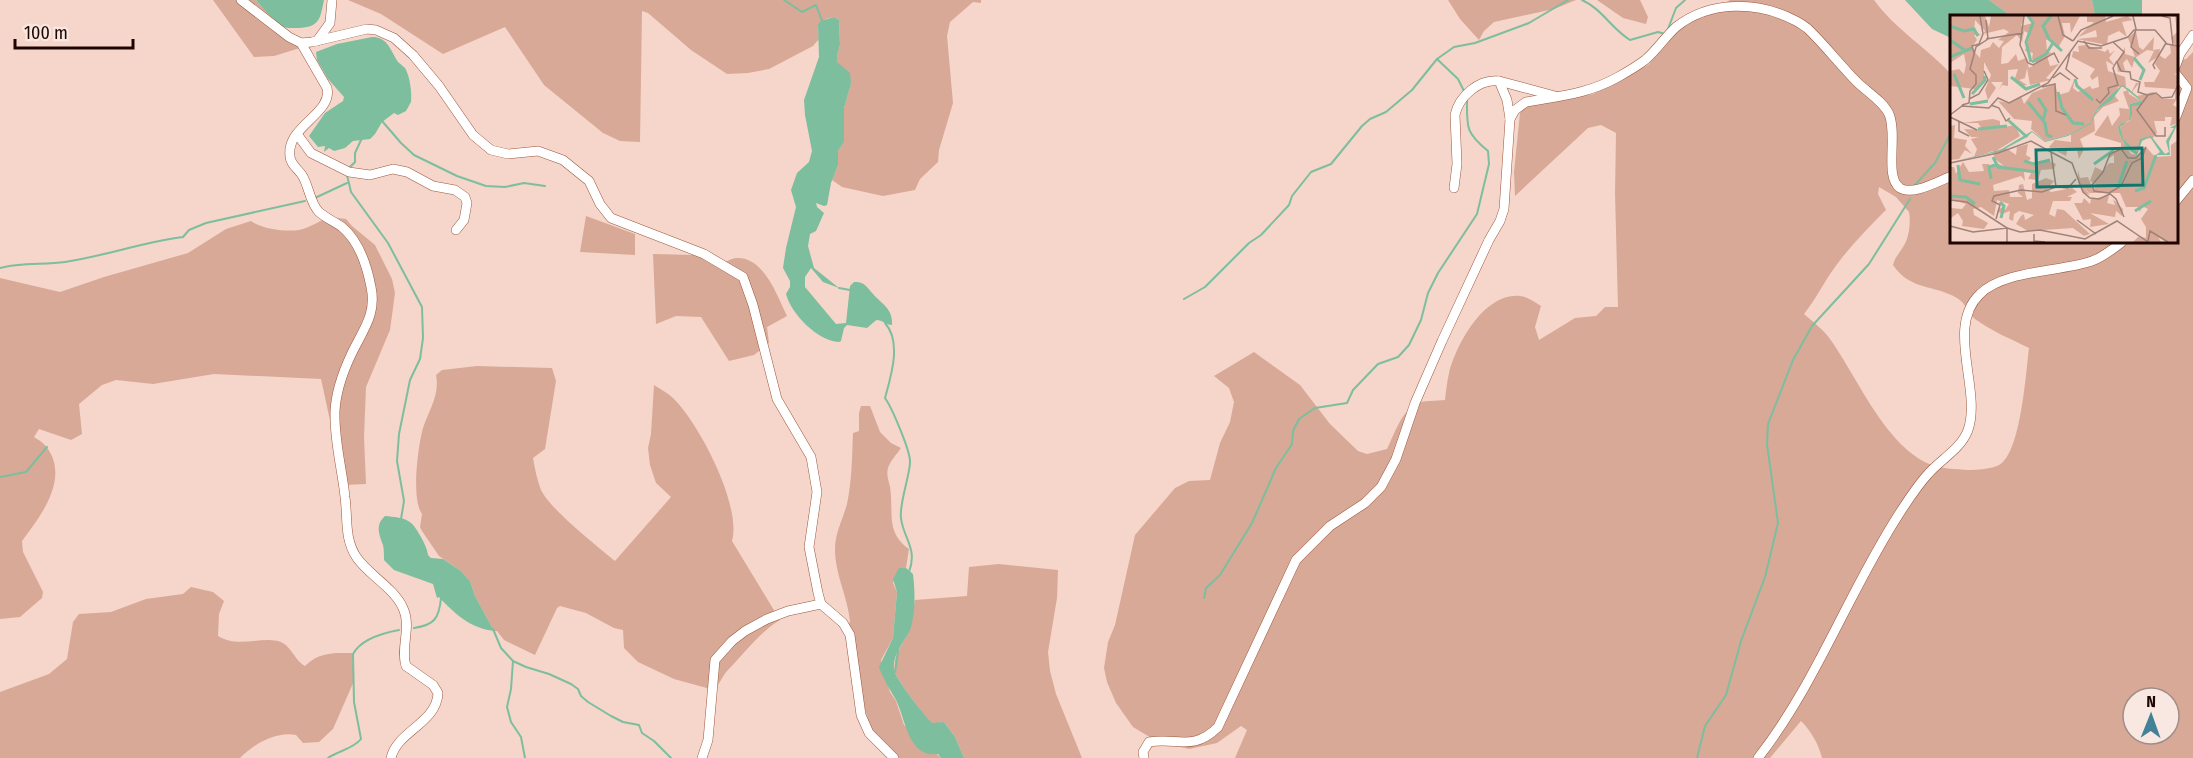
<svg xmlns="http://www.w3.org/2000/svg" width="2193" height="758" font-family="'Fira Sans Condensed',sans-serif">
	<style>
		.green { fill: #d8a997; fill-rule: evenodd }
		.water { fill: #7cbe9e }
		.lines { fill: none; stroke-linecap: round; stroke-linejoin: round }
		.stream { stroke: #7cbe9e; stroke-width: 2 }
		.street-casing { stroke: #9b573c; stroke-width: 10 }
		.street { stroke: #fff; stroke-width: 9 }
		.inset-river { fill: none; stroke: #7cbe9e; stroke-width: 3 }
		.inset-road { fill: none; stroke: #a08279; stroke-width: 1.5 }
		.view { fill: #0f766e; fill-opacity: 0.15; stroke: #0f766e; stroke-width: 3 }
		.inset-edge { fill: none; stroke: #1e0500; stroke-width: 3 }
	</style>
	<rect width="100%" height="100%" fill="#f6d6ca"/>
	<g class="green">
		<path d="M213,0H256L300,48L274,56L254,57Z"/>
		<path d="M348,0H981V3L973,2L950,22L947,36L953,103L939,150L938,162L920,179L915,190L883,196L842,187L832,180L838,165V151L844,142V108L851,84L837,62V55L840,45L839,20L834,17L826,19L818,28L819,39L813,46L769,69L748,73L727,74L691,50L648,13L642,11L640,142L620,141L603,133L544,85L505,27L443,54L381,14Z"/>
		<path d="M1448,0H1576L1554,9L1494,22L1484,31L1479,40L1460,19Z"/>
		<path d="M1597,0H1640L1648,17L1646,24L1623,18Z"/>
		<path d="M1730,0H1874C1895,29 1927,48 1951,74L1952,242H2176L2177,61L2186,59L2193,52V758H1822C1818,743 1811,731 1801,721L1770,758H1235L1247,730L1241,726L1217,743L1189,749L1158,742L1133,727L1116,703L1107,682L1104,668L1108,642L1115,625L1135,535L1175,488L1189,481L1210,480L1220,443L1230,422L1234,402L1229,388L1214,376L1254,352L1300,385L1330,424L1358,451L1367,454L1387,449C1394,435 1401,412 1416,404C1424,400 1436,401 1445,400C1446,391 1447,382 1449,373C1457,343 1484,293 1520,296C1528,297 1534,302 1541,306L1535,327L1539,340L1575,318L1596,316L1605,307H1618L1615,193L1616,133L1601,125L1588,128L1515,196L1514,172L1520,113L1523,106L1593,94L1648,65L1681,27ZM1879,187L1896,197L1909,212C1911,222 1909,239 1903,247C1899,254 1895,257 1893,265C1911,291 1933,284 1957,298C1967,304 1968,314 1975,319C1991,331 2011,339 2029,348C2026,371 2021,454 1999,465C1992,469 1977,470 1968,470C1956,469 1943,469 1932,465C1886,448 1858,378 1830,339C1824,330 1813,322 1804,314C1816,299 1824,282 1835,267C1850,246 1868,228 1886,210L1878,194ZM2133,698H2169V734H2133Z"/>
		<path d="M1989,0H2092L2095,16H2011Z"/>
		<path d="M586,216L635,234V255L580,252Z"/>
		<path d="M330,217L346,219L352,226L375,245L392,279L395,293L390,330L366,387L364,437L366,484L344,485L321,379L214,374L153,384L116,380L102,385L79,404L82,434L71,440L39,429L34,437C39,440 45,444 48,449C69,480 40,517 22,541L23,552L43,592L42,598L20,617L0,619V278L60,292L104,277L188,253L226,229L251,221C262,229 286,232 299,230C310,228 320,220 330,217Z"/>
		<path d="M653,254L695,255L718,265C723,263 730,259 736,258C764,256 777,296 787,316L767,327L769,343L754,355L729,361L701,317L676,316L656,324Z"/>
		<path d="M477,366L552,368L556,381L545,449L533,458C535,469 537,480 541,490C550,509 598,547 615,561L671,497L656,483L650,465L648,448L651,434L654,385C660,389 668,393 673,398C699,423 742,506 732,541L780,620C762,630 743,654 728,670C722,676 720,684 714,690L674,679L638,662L624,648L623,630L614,628L586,613L560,606L557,608L535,655L504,640L497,631H494L475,596L470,581L461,571L439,556L422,531L420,527L422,514C411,499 418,446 423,428C429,410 440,395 436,375L442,370Z"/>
		<path d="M861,406H870L880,432L891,443L901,448C897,454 890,461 888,468C886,475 889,481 890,487C894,512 885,532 909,549L906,568L899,569L893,583L897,592L893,638L881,660L890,692L896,701L904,725L941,758H897L871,730L858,684L847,627L850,622C848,597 835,575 835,549C835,533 843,519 847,504C852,481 852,457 853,433L859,431V413Z"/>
		<path d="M999,564L1058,570L1057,598L1048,652L1050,671L1056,694L1082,758H964L955,737L944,722L932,724C924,715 896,680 895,671C892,653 906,642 910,628C912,619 913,609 915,600L967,596L969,567Z"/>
		<path d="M191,587L213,592L224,601L219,614L218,636C237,648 258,637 278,641C291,644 294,660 305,666C319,652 333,653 352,653L354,681L333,729L319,742L303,743L296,735C276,731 254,744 240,758H0V692L49,674L67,659L73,622L79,614L111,612L146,599L183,594Z"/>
	</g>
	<g class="water">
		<path d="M256,0H324C320,19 320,27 298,28C292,28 285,29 280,25C271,18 263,8 256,0Z"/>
		<path d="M1905,0H1989L2011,16H1952L1951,38L1932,29Z"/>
		<path d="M2092,0H2142V16H2095Z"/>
		<path d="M834,17L839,20L840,45L837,55V62L850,73L851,84L844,108V142L838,151V165L831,183L827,205L824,206L816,203L817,207L824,213L816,231L810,234L808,246L814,268L839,288L823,282L811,268L805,277V287L836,324L846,323L850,286L854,282C864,281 867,287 873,294C883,305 893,309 892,325C886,325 882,320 877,320C874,321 870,326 867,328L847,325L844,328L841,341L839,342C818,341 791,314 786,294L790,287V281L783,268L786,248L796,207L791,190L797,173L809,162L812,151L805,115L804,100L819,57L818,25L821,21Z"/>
		<path d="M372,37C387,36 391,51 398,62C399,63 404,67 405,68C410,76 412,93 411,102L406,111L398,115L394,113L382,122L375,134L370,139L353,141L345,148L334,151L329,148L324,152L325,146L318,147L309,136L325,113L343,101L344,97L328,79L317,60L316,52L337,44Z"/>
		<path d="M385,516C405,518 411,518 421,537C424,543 427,548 428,555L431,558L443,559L461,571L470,581L475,596L494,631C470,628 455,614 439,597L437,598L433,584L394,570L384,560C384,555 384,549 383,545C379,534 375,525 385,516Z"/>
		<path d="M899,568H906L913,574C915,591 916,613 910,630C904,643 893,653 894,669C895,679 924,715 932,723L944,722L955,737L964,758H941L938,754C908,758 906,720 896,700C890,689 883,679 879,667L893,638L897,592L893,579Z"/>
	</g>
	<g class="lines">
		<g class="stream">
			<path d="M784,0L802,12L816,5L822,21"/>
			<path d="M1582,0C1602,9 1611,28 1630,40L1658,32L1665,34"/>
			<path d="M1668,29L1676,8L1685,0"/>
			<path d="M1437,59L1458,79L1464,91"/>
			<path d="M382,121L401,143L414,155L457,176L486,186L505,187L524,183L545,186"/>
			<path d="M348,169L355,162V153L362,138"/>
			<path d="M347,175L351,192L388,243L422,307L423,338L420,359L410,380L399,434L397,461L404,501L401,519"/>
			<path d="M1914,186L1935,163L1952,131"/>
			<path d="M317,197L347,183"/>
			<path d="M0,268C20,262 44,265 65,262C105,256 143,242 183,237L189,230L206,223L305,201"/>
			<path d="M839,288L850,290"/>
			<path d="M1184,299L1205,287L1249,243L1261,235L1289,205L1292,196L1311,172L1331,164L1362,126L1370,119L1386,112L1412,90L1437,59L1454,47L1475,43L1529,23L1568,0"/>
			<path d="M885,323C902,342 891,376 885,398C892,408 911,452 910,463C909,478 899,505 901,518C903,538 918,548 909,572"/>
			<path d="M0,477L26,472L47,447"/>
			<path d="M1204,598L1206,588L1220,575L1252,523L1276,468L1292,444L1293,431L1299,419L1315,408L1347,403L1353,390L1378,364L1398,357L1409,345L1421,320L1428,293L1438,273L1477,214L1489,164L1488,151C1465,132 1467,127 1467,99"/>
			<path d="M414,628C434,625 439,619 441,598"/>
			<path d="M493,629L501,648L513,661L526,667L549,674L571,684L578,689L581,696L588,702L611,716L623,722L639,725L642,733L654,741L671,758"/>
			<path d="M513,661L511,689L507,707L511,722L521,737L525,758"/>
			<path d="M895,672L898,651"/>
			<path d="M328,758C338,751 353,749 361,739L354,702L353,654C361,639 383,633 399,630"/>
			<path d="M1697,758L1705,726L1726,695L1741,641L1765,577L1778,523L1767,444L1768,424L1793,360L1812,326L1869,264L1910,199"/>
		</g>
		<g class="street-casing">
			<g id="street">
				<path d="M241,0L289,37L301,43L327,88C333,114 286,126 290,156C290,164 298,169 302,175C309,186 310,203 319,212C326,218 335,222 342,227C359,241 367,266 371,287C377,315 362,331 351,355C343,372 336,392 335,411C334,441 342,468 345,497C348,519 344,539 357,558C370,576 394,588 403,608C412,627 400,648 406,666L433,685L438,693C437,723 397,731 391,758"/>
				<path d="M317,41L330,23L332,0"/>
				<path d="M301,43L312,42L367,29L376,30L394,38L413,55L439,86L473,135L491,150L508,154L538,151L563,160L589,181L600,204L611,218L704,254L743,277L753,305L777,399L811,457L817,492L809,547L818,593L821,604L843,623L850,635L861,715L869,733L894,758"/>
				<path d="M2176,65L2180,54L2193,35"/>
				<path d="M2176,74L2187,88L2176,117"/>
				<path d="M1499,81L1555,96"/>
				<path d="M297,134L311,153L349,172L370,175L393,169L407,172L433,186L455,190L465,197L467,203L464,220L456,230"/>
				<path d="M1454,188L1457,164L1455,115C1459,96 1479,79 1499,81L1507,100L1510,119"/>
				<path d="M2176,201L2193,180"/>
				<path d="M702,758L708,740L715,660L732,641L745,631L767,619L788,611L821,604"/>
				<path d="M1144,758L1143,752L1149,742C1177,737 1193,752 1218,727L1296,560L1330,526L1365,503L1381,487L1396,459L1415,403L1442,341L1489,240L1500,221L1504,209L1510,119L1515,110L1526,102C1559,96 1588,94 1618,77C1627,72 1636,67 1645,60C1656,51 1665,37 1676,27C1710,0 1758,1 1796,21C1800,23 1804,26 1807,28C1825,45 1840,65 1857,82C1867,92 1883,101 1889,114C1898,136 1884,177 1900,188C1913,196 1938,181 1952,176"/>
				<path d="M1758,758C1816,684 1848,593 1899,514C1908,500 1917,486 1928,474C1941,459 1961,449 1968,430C1982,390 1945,327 1980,294C2004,270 2060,272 2092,261C2103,257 2113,249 2122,242"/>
			</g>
		</g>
		<use href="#street" class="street"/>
	</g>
	<g transform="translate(1950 15)">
		<rect width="228" height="228" fill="#f6d6ca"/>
		<path d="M0,1H35L39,12L41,1H74L71,11L83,8L77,1H130L121,18L120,8H112L115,21L109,31L112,35L100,24L96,25L97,37L102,38L97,41L100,51L109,49L96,63L101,65L80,70L77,53L75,63L69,65L77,70L72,71L64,66L68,54L58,55V71L52,70L48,76L53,67H41L46,73L38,85L35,75L41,60L34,47V65L25,74L0,71V56L9,54L14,59L16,50L14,39L0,48ZM25,5L35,16L33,19L54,14L59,17L48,25L54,26L49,33L43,27L40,32L31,35L30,43L21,33L27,25L24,20H31L24,16ZM74,16L80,19L75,36L83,38L82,44L87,48L79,53L76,43L68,46L66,39L58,48L51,49L52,32L67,20L72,27ZM137,1H155L156,7L177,1L183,5L172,7L177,22L169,16L158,21L157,30L127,24L147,22L146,15L128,22L144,7H137ZM225,1H228V58L224,59L228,60V82L223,90L228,93V108L220,111L222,102H215V106H204L207,118L203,123L191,124L187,137L172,125L181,139L189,140L196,132L205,142L221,141V130L228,125V227H216L208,222L211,227H183L189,221L196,223V212L191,204L198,194L192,191L190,197L188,192H176L170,178H139L130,168L140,180L133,178L128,167V155L130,163L138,162L143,175L147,170L140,166L145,152L153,156L159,148H164V140L159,143L160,139L171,133V128L144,120L158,100L162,111L170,100L169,93L179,94L173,77L178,75L179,79L191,86L180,89L179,106L171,108L168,112L169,118L172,124L170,110L180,106L182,91L192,86L181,78L186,68H189L182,77L187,81L203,77L213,84H225V74L195,72L194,67H204L210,56L205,49L209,41L198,48L204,36L197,35L185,43L182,53L177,44L173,48L175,55L168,57L167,50L175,32V39L185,42L178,23L186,16L189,32L193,35L204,22L203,35L210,34L209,40L215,44L221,38L220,30H225L221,23L227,17ZM136,30L155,37L158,34L160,39L165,35L159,43L165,51L156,46L158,56L175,62L176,72H168L166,79L147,93L143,102L149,93L165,81L169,86L153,92L144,102L145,116L130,124L134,134L129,144L127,135L117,136L116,141L99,132L105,125L121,127V119L141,108L118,120L95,126L81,114L82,106L64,104L48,86L59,88L71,81L74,89L82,78L105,69L108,80L119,77L125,63L123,73L128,77L140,71L142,74L149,72L148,61L142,65L140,61L145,54L122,42L123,36L129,37L128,31ZM43,104L50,106V113L65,110L70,121L46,136L56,133L66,140L67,132L78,129L76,140L81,143L77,148L99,146L106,149L104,154L91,155L88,165L78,164L81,158L74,157L75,166L71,161L43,170L44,176L59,175L60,182H73L68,178L69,170L73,169L77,185L82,183V169L96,163L104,166L97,174L101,177L122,173L127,177L117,182H122L120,186H103L99,199L105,202L107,194L114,195L140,219L134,221L123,213L78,216L66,209L71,201L74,199L75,205L84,200L69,196L64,199L63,206L59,204L60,196L52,199L47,196L52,192L55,195L59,189L47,185L44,201L31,192L23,194L24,200L38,208L34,214L12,211L13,206L8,198L1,203V193L12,194L16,189L0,184V152H4L6,159L13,147L19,157L34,156L32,149H39L40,154L46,148L54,151L45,144L43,136L24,142L27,134L21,124L29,122H21L14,114L33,115L28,108H12ZM5,110L4,123L17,125L15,131L22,139L15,135L9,144L0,145V111ZM159,181L157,188L165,190L163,184L173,194L172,201L166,196L165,202L140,198L159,209L140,212L141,204L133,205L124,188H132L134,183L140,189L141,184Z" fill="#d8a997" fill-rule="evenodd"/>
		<path d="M172,70L179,74L192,86L190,90L182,91V99L180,105L170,111L173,124L187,137L190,124L201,121L215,139L219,137L216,126L224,113H220L228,108L219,127L220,140H206L210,137L200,122L192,126L187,140L177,134L169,118L168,112L171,108L179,106L180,89L191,86L172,71L162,85L148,94L140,109L118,121L95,127L82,117L77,122L51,136L5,146L50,135L82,116L95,126L118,120L140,108L147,93Z" fill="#7cbe9e"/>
		<path class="inset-river" d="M78,1L83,8L76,27L81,47M101,1L93,11L99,24L112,36M0,11L14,16L24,14L28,21M0,25L16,36M0,42L22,33M184,43L194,55L190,65M82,47L96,39L103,28M4,59L14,83M61,62L76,74L90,69M125,64L127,71L143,85M108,77L112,93L123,108L134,109M22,79L35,65L34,61M88,83L96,95L93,105M78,87L95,108L97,120L102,122M20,89L38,86M58,105L77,122M28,114L57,111M43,142L48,152L89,157M74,146L84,149L100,145M144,149L164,135M8,150L10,165L30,169M41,164L39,152L45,150M168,172L177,146M185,176L194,173L206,140M0,181L16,182L25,189M50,187L54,191L51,203M185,196L201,186"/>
		<path class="inset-road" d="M74,1L70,30L78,48L83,50L104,38L109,48M108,1L113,20L123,26M183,1L186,14L181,32L189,39M212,1L220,3L223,30M36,24L73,18M123,26L131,15L163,1M134,26L139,33H152M163,27L174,37L167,47L171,56L180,57L181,64L190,67L188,77L197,80M24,38L22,31L29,29L33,19L30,1M120,38L116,54L128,64M205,54L203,50L216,28M103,63L110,58L120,65M92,72L105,69L106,96L116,100M19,84L29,79L38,65L34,56M146,84L150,88L159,78L158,73L168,70L163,53L167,46M12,90L19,88L20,76L26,69V60L20,54L26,32L38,24L36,5M41,90L49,93L56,106L60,103M0,100L12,91L39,93L48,83L59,88L98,68L128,26L151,31L178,22L184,15H205L217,29L228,31M0,102L27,115M9,107V116L19,121M215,112V121H206L187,95L198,80L206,78L212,83L222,82L228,70M101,137L122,148L133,177L140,183L149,184L160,179M0,148L48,138L81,126L101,137L106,172L92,177L71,175L44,181L42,186L50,190L46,204M106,172L118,173L126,164M159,178L171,171L182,148L192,143L196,132L186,143H178L171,134L160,139L153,157L142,170L144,176L159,178L166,184L174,202M0,185L17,187L57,213L70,217L90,215L135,224L167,206L198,227M127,205L146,219M0,211L23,217L57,213V227M84,219V226L95,227M198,226L200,216L218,227"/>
		<path class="view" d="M192,133L193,170L87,172L86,135Z"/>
		<rect width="228" height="228" class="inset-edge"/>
	</g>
	<g transform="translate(2151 716) rotate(1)"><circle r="28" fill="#f8e8e1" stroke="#a18d87" stroke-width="1.5"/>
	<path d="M0-4.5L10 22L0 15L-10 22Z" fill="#438197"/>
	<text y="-9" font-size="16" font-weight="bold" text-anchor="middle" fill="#1e0500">N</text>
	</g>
	<path d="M15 39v9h118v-9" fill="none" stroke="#1e0500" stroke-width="3"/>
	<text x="24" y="39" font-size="18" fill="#1e0500" stroke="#f8e8e1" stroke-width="4.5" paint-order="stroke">100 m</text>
</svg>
